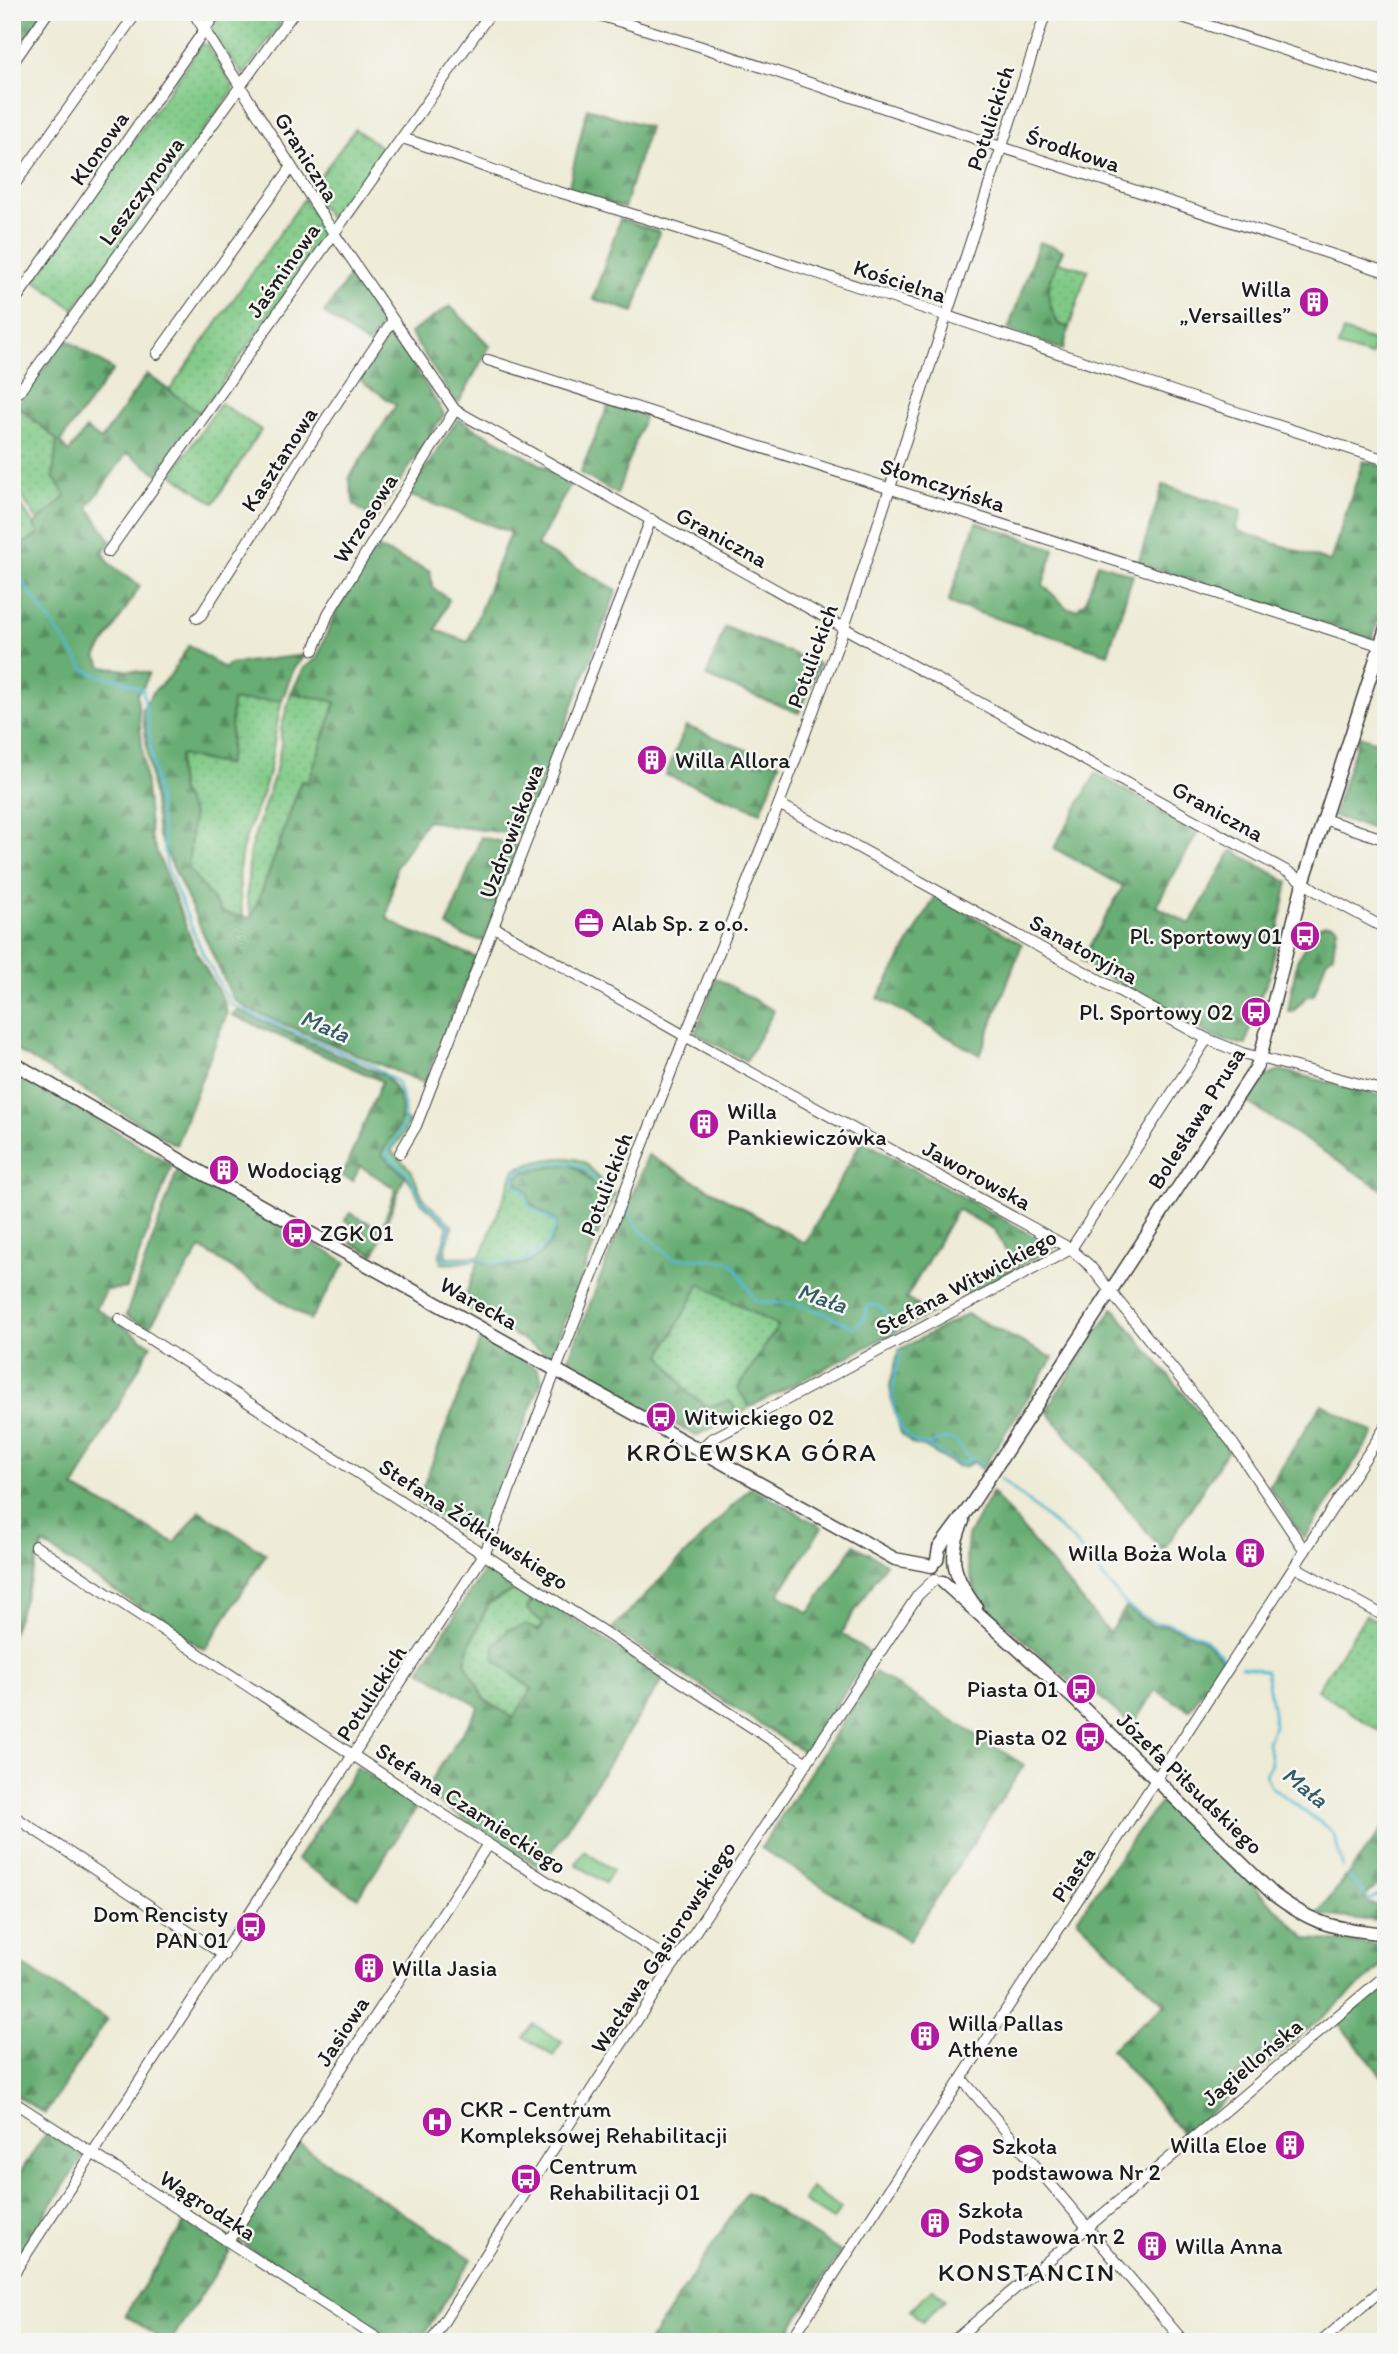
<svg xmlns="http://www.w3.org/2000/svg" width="1398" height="2354" font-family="Itim,sans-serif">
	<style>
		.grass { fill: url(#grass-dots); stroke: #4e7251; stroke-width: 2 }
		.forest { fill: url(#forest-firs); stroke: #426448; stroke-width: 2 }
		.pitch { fill: #7fc986; stroke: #4e7251; stroke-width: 2 }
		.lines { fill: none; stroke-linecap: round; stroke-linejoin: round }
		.stream { stroke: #54b9d3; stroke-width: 2.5 }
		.minor-casing { stroke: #3c3b38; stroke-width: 12 }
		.tertiary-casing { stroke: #3c3b38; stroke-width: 15 }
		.minor { stroke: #fff; stroke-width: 10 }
		.tertiary { stroke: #fff; stroke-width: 12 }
		.labels { text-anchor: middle; stroke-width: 5; stroke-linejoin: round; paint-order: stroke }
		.street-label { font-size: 23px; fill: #1c1c1c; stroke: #f6f6f2 }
		.poi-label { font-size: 23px; fill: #1c1c1c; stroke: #f6f6f2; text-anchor: start }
		.water-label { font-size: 24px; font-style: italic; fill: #325b65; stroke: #f6f6f2 }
		.quarter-label { font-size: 26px; letter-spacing: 2px; fill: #1c1c1c; stroke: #f6f6f2 }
	</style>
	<defs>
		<pattern id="grass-dots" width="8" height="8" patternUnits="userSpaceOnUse" patternTransform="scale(1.75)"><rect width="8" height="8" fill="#7fc986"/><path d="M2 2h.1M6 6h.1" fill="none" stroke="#6dac73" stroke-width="1.8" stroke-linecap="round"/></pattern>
		<pattern id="forest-firs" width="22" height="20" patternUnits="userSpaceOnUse" patternTransform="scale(1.75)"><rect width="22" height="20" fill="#67ad73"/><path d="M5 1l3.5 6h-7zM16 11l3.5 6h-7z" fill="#548c5e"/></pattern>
	</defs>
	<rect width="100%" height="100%" fill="#f6f6f2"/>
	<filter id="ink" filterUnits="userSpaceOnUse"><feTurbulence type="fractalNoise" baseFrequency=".0143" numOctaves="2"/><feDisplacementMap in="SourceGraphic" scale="14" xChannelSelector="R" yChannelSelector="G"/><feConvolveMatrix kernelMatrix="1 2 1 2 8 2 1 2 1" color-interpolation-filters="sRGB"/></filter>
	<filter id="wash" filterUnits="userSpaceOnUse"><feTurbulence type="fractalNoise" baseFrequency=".00686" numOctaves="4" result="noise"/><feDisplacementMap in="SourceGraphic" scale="28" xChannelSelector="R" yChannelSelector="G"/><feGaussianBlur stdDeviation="1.57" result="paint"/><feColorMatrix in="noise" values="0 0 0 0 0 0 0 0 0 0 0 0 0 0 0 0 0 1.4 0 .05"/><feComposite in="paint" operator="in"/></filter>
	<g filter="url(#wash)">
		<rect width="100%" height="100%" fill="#eeebd6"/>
		<g class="grass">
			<path d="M222,12H289L243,75L211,31L212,26Z"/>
			<path d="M202,44L207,45L231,82L233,87L231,93L74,309L34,280Z"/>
			<path d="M355,129L387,151L341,215L330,219L310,190Z"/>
			<path d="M304,199L325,231L326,237L200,413L169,391Z"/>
			<path d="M1058,262L1088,270L1069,328L1058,324C1044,295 1046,291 1058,262Z"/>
			<path d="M12,401L57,440L53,477L67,496L38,521L12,482Z"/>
			<path d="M221,403L261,430L214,503L172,474Z"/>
			<path d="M12,492L34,525L38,535L12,550Z"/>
			<path d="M291,693L336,701L308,783L301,781C285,827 270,873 252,918L247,898L250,850L276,770L281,745V729Z"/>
			<path d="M232,700H282C275,726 274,753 267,780C260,803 249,824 243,847C237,867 239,896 243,917L222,913L188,867L193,815L181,792L178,771L180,755L227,765L230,753Z"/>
			<path d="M402,1118L409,1122L403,1135L391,1151L411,1170L424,1200L452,1225C453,1238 443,1241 446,1257L481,1256L515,1169C534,1162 570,1151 587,1165C597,1174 603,1187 615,1194L611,1201L603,1196L581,1169L528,1192L529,1202L556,1222C558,1236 542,1257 529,1262C520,1265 505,1266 496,1266C488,1267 483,1260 475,1260C463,1261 452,1266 441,1263L440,1254L448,1226L421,1202L413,1186L405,1175L382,1156C384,1142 396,1131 402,1118Z"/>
			<path d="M700,1283L778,1326L738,1388L750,1407L739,1414L730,1401L708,1406L689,1394L661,1355Z"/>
			<path d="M523,1585L534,1593L527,1609L542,1622L543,1626L495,1660L532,1689L513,1718L484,1699L465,1662L471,1641L489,1603Z"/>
			<path d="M1366,1615L1386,1626V1722L1379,1731L1317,1690Z"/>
		</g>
		<g class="forest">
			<path d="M12,12H45L12,58Z"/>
			<path d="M587,108L649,127L624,208L568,190Z"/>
			<path d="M620,219L659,232L634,312L593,299Z"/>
			<path d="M1039,242L1063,250C1049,283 1041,290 1058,324L1069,328L1063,350L1008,330Z"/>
			<path d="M351,274L384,322L368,345L324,313Z"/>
			<path d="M450,306L490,346L459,402L454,400L410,333Z"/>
			<path d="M395,337L444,414L375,520L354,505L349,478L396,405L360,380L387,339Z"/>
			<path d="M65,338L113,370L60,442L69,452L86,429L101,440L147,374L200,413L158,474L127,453L88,507L111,541L103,552L110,564L140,586L96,657L103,667L149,673L144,686L137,694L151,837L196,952L224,1001L227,1013L176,1145L12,1048V550L38,535L34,525L66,496L53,477L57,440L17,405Z"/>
			<path d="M609,404L645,415L617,494L580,473Z"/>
			<path d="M458,419L572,482L537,546L617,590L523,835L452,826L427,820L396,867L387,918L405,929L476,957L424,1083L248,1009L233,999L158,834L142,709L154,691L169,677L189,645L225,669L229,664L305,655L294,668L282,700L232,701L230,753L227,765L180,755L178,771L181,792L193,815L188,867L222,913L251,918C270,873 285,827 301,781L308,783L336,702L291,693L304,668L317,658L333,618L375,547L430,571L433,588L449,599L436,630L468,642L510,532L408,495Z"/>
			<path d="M1363,461L1386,467V597L1372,639L1138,563L1163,485L1242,510L1236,530L1330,562Z"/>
			<path d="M976,522L1054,549L1043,585L1067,608L1077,609L1085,602L1098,563L1133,575L1108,654L948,603Z"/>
			<path d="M725,627L819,664L799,713L706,677Z"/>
			<path d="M686,726L780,763L761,812L666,775Z"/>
			<path d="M1359,736L1386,745V833L1333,816Z"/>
			<path d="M1096,773L1198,832L1156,906L1190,924L1232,850L1288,882L1269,978L1255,1007L1246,1045L1217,1039L1081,961L1123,886L1054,848Z"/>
			<path d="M481,837L518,846L483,941L464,936L447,926Z"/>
			<path d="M936,895L1022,944L980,1055L878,998Z"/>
			<path d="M1325,924H1332L1337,927L1333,954L1326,961L1314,995L1306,997L1293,1012L1288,1011L1297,961L1307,942L1312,940L1318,927Z"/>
			<path d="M716,978L774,1011L746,1061L695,1033Z"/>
			<path d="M237,1010L384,1075C400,1090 408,1111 396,1131C390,1141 384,1144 382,1155L405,1175L374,1255L350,1242L354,1236L361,1239L364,1233L345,1220L350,1213L381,1229L396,1189L360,1166L353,1181L342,1176L382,1081L232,1015Z"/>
			<path d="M12,1069L172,1165L127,1288L107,1290L96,1308L151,1345L74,1488L175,1543L200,1511L266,1554L205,1650L43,1544L12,1634Z"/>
			<path d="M1280,1070L1386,1097V1192L1247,1102L1265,1078Z"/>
			<path d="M862,1140L1054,1248L967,1294L961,1285L1010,1259L995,1230L957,1209L906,1299L932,1313L750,1407L738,1389L778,1326L700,1284L661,1355L689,1394L708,1406L730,1401L739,1414L696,1436L569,1366V1358L648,1155L805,1243Z"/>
			<path d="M569,1164C588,1172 594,1191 611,1201L551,1356L462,1305L479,1260C493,1268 513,1268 529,1262C542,1257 558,1236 556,1222L529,1202L528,1192L517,1182V1177L524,1172Z"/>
			<path d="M178,1168L346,1262L310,1320L201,1248L148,1329L126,1315Z"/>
			<path d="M1113,1308L1229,1449L1163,1551L1046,1410Z"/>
			<path d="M967,1314L1053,1358L982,1469L974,1462L964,1467L957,1466L924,1447L912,1444L901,1433L892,1403L890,1385L899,1350Z"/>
			<path d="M481,1337L538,1369L542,1379L482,1536L473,1539L417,1502Z"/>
			<path d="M1322,1404L1374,1433L1304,1539L1269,1486Z"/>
			<path d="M751,1487L822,1527L779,1594L809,1613L854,1545L886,1563L841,1633L870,1653L805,1753L612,1629Z"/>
			<path d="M992,1492L1109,1633L1126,1608L1153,1626L1166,1625L1203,1639L1225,1661L1221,1663L1189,1710L1155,1690L1132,1726L1080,1679L1075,1686L987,1607L974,1589L966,1558L968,1536Z"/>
			<path d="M488,1564L523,1585L489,1603L471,1641L465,1662L484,1699L513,1718L532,1689L495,1660L494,1646L508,1630L526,1625L539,1631L543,1626L542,1622L527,1609L534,1593L663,1679L541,1868L423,1793L479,1707L420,1670Z"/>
			<path d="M875,1672L1024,1765L909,1941L761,1848Z"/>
			<path d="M357,1767L417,1807L358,1898L297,1860Z"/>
			<path d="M1165,1798L1307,1939L1386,1945V1963L1184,2135L1111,2049L1165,2004L1077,1919L1138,1830Z"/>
			<path d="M1386,1824V1880L1369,1892L1364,1898L1370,1904L1381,1906L1383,1912L1378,1921L1317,1915Z"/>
			<path d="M12,1958L107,2020L45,2114L12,2093Z"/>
			<path d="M1386,1983V2081L1338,2023Z"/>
			<path d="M47,2131L84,2155L22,2250L12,2244V2185Z"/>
			<path d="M298,2143L472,2259L419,2342H398L236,2239Z"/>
			<path d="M747,2192L841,2252L782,2342H649Z"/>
			<path d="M185,2222L230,2251L170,2342H166L125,2315Z"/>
		</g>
		<g class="pitch">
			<path d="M1343,331L1376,342L1371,356L1338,346Z"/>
			<path d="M584,1851L613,1870L605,1883L576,1864Z"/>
			<path d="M533,2024L562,2042L553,2056L524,2037Z"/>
			<path d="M811,2188L841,2208L833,2220L803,2201Z"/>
			<path d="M933,2288L945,2300L922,2322L910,2310Z"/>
		</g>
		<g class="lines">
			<g class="stream">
				<path d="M12,567L85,670L98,676L119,679L143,690L167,868L203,954L231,1005L371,1065L397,1082L404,1103L405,1123L386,1154L408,1174L422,1200L450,1225C451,1236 440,1244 443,1258L446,1261L481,1258L490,1264L520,1262L529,1259L548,1243L555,1228V1223L528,1205L526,1193L516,1185L515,1173C525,1167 536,1166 548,1164C585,1159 588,1172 611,1199"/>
				<path d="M628,1209L637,1227L671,1257L677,1259L697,1258L730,1262L734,1265L755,1300L759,1302L795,1304L822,1312L853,1327L863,1321L869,1305C886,1303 887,1318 892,1331"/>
				<path d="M901,1350C899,1360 895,1371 893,1382C890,1402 898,1443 924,1445C934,1445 944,1435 955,1441C961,1444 957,1444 961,1450C966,1458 975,1460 984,1464"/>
				<path d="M925,1445L961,1465L970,1460"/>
				<path d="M1001,1479L1073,1540L1127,1606L1154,1623H1168L1203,1637L1224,1657"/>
				<path d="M1241,1666L1266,1671L1273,1712L1274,1726L1268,1742L1271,1764L1265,1774L1270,1786L1328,1828L1334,1835L1343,1867"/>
				<path d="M1348,1876L1370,1900L1386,1890"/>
			</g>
		</g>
	</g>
	<g filter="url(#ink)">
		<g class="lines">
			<g class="minor-casing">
				<g id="minor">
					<path d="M193,12L333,232L455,410L844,628L1290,873L1318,892L1386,929"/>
					<path d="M589,12L699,46L1001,147L1386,272"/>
					<path d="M1167,12L1386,83"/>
					<path d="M12,64L48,12"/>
					<path d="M402,138C456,155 508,177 562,193C838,275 1110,374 1386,460"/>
					<path d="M12,188L137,12"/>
					<path d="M12,305L217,12"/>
					<path d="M157,354L291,168"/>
					<path d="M488,360L1385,647"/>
					<path d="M19,392L294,12"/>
					<path d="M108,552L491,12"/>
					<path d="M197,618L201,615L328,416L393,320"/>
					<path d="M314,650L328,614L455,410"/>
					<path d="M779,804L1207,1039L1242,1053L1386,1091"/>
					<path d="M1324,819L1386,840"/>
					<path d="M494,927L685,1036L1071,1249L1090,1266L1234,1445L1305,1551"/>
					<path d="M400,1153L416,1126L651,519"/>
					<path d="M119,1319L807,1763"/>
					<path d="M700,1450L710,1440L1071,1249L1207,1039"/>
					<path d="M35,1546L488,1844L675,1963"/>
					<path d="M1295,1567L1386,1617"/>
					<path d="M12,1815L224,1955"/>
					<path d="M962,2079L1184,2342"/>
					<path d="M12,2101L383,2342"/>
					<path d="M229,2240L488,1844"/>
					<path d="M12,2276L485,1553L685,1036L779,804L844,628L1046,12"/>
					<path d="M431,2342C588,2090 754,1843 918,1595L935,1579"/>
					<path d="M790,2342L1386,1426"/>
					<path d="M952,2342L1386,1975"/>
					<path d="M1321,2342L1386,2286"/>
				</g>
			</g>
			<g class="tertiary-casing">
				<g id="tertiary">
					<path d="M12,1062L197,1170L895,1559L932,1566"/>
					<path d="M963,1521C947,1557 953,1576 976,1607"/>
					<path d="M937,1560L939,1548L971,1505L1256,1068L1260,1058L1303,883L1386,628"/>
					<path d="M943,1582L1074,1699L1273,1894C1315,1926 1334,1928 1386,1934"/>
				</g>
			</g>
			<use href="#minor" class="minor"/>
			<use href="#tertiary" class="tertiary"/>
		</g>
	</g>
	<defs>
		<g id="building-disc" transform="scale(1.575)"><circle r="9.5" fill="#b5179e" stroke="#f6f6f2"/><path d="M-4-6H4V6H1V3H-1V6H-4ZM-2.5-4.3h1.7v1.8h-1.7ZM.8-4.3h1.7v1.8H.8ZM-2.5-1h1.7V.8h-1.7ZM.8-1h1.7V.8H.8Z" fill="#fff"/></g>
		<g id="office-disc" transform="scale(1.575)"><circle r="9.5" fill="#b5179e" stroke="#f6f6f2"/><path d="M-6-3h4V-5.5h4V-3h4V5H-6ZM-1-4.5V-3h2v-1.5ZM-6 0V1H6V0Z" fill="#fff"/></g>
		<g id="bus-disc" transform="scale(1.575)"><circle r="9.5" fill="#b5179e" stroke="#f6f6f2"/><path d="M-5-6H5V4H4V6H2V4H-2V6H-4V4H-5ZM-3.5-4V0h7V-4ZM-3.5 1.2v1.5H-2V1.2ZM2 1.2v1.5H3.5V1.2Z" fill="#fff"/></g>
		<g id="hospital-disc" transform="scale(1.575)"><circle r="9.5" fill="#b5179e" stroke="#f6f6f2"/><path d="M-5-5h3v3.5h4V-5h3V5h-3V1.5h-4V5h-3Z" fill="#fff"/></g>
		<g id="school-disc" transform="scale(1.575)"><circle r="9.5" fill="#b5179e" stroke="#f6f6f2"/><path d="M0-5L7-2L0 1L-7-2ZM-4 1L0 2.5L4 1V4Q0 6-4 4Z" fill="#fff"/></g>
	</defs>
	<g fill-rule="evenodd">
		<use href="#building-disc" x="1314" y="302"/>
		<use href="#building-disc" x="652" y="760"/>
		<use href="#office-disc" x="589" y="923"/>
		<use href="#bus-disc" x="1305" y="936"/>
		<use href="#bus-disc" x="1256" y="1012"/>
		<use href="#building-disc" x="704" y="1124"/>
		<use href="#building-disc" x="224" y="1170"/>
		<use href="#bus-disc" x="297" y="1233"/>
		<use href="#bus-disc" x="661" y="1417"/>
		<use href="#building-disc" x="1250" y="1553"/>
		<use href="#bus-disc" x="1081" y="1689"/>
		<use href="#bus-disc" x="1090" y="1737"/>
		<use href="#bus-disc" x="251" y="1927"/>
		<use href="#building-disc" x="369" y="1968"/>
		<use href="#building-disc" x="925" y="2036"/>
		<use href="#hospital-disc" x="437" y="2122"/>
		<use href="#building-disc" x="1290" y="2145"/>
		<use href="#school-disc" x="969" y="2159"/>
		<use href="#bus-disc" x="526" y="2179"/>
		<use href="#building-disc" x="935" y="2223"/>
		<use href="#building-disc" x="1152" y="2246"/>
	</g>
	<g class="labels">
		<g class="street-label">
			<text transform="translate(990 118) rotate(-72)" y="8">Potulickich</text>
			<text transform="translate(99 148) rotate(-55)" y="8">Klonowa</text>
			<text transform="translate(1073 150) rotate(18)" y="8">Środkowa</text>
			<text transform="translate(307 157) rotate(58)" y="8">Graniczna</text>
			<text transform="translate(141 191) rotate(-54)" y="8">Leszczynowa</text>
			<text transform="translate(283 270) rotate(-55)" y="8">Jaśminowa</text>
			<text transform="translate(900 281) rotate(18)" y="8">Kościelna</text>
			<text transform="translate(279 459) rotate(-57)" y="8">Kasztanowa</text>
			<text transform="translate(943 485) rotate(18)" y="8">Słomczyńska</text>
			<text transform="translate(365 518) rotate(-58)" y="8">Wrzosowa</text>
			<text transform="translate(722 537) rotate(29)" y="8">Graniczna</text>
			<text transform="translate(812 656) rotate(-70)" y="8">Potulickich</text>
			<text transform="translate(1218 811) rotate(29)" y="8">Graniczna</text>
			<text transform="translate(511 831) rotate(-69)" y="8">Uzdrowiskowa</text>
			<text transform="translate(1084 949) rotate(29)" y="8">Sanatoryjna</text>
			<text transform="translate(1196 1118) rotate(-58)" y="8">Bolesława Prusa</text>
			<text transform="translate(977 1175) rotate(29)" y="8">Jaworowska</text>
			<text transform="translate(606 1184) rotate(-69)" y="8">Potulickich</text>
			<text transform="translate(966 1282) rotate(-28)" y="8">Stefana Witwickiego</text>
			<text transform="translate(479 1303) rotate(29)" y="8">Warecka</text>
			<text transform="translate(474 1524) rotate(33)" y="8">Stefana Żółkiewskiego</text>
			<text transform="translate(371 1693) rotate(-57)" y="8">Potulickich</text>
			<text transform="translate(1190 1783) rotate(44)" y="8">Józefa Piłsudskiego</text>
			<text transform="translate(471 1808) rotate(33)" y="8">Stefana Czarnieckiego</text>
			<text transform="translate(1073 1874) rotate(-57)" y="8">Piasta</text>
			<text transform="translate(663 1947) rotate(-57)" y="8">Wacława Gąsiorowskiego</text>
			<text transform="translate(342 2031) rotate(-57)" y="8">Jasiowa</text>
			<text transform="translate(1252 2062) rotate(-40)" y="8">Jagiellońska</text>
			<text transform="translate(208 2205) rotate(33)" y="8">Wągrodzka</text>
		</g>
		<g class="poi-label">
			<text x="1291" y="297" text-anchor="end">Willa<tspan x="1291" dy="26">„Versailles”</tspan></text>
			<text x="675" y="768">Willa Allora</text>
			<text x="612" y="931">Alab Sp. z o.o.</text>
			<text x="1282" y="944" text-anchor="end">Pl. Sportowy 01</text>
			<text x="1233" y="1020" text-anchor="end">Pl. Sportowy 02</text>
			<text x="727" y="1119">Willa<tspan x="727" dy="26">Pankiewiczówka</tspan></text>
			<text x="247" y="1178">Wodociąg</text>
			<text x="320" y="1241">ZGK 01</text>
			<text x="684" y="1425">Witwickiego 02</text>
			<text x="1227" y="1561" text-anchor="end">Willa Boża Wola</text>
			<text x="1058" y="1697" text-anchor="end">Piasta 01</text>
			<text x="1067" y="1745" text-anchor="end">Piasta 02</text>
			<text x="228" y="1922" text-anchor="end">Dom Rencisty<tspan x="228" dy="26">PAN 01</tspan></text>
			<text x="392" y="1976">Willa Jasia</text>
			<text x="948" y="2031">Willa Pallas<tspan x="948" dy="26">Athene</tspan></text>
			<text x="460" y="2117">CKR - Centrum<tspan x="460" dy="26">Kompleksowej Rehabilitacji</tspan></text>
			<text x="1267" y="2153" text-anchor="end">Willa Eloe</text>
			<text x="992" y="2154">Szkoła<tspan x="992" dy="26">podstawowa Nr 2</tspan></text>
			<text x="549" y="2174">Centrum<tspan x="549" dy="26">Rehabilitacji 01</tspan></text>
			<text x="958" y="2218">Szkoła<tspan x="958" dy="26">Podstawowa nr 2</tspan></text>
			<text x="1175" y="2254">Willa Anna</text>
		</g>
		<g class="water-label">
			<text transform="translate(325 1026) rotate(23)" y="8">Mała</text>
			<text transform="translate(822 1298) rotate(19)" y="8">Mała</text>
			<text transform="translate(1305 1787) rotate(39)" y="8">Mała</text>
		</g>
		<g class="quarter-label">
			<text x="752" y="1461">KRÓLEWSKA GÓRA</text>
			<text x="1027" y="2281">KONSTANCIN</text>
		</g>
	</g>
	<rect width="1398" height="2354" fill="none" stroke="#f6f6f2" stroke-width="42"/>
</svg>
